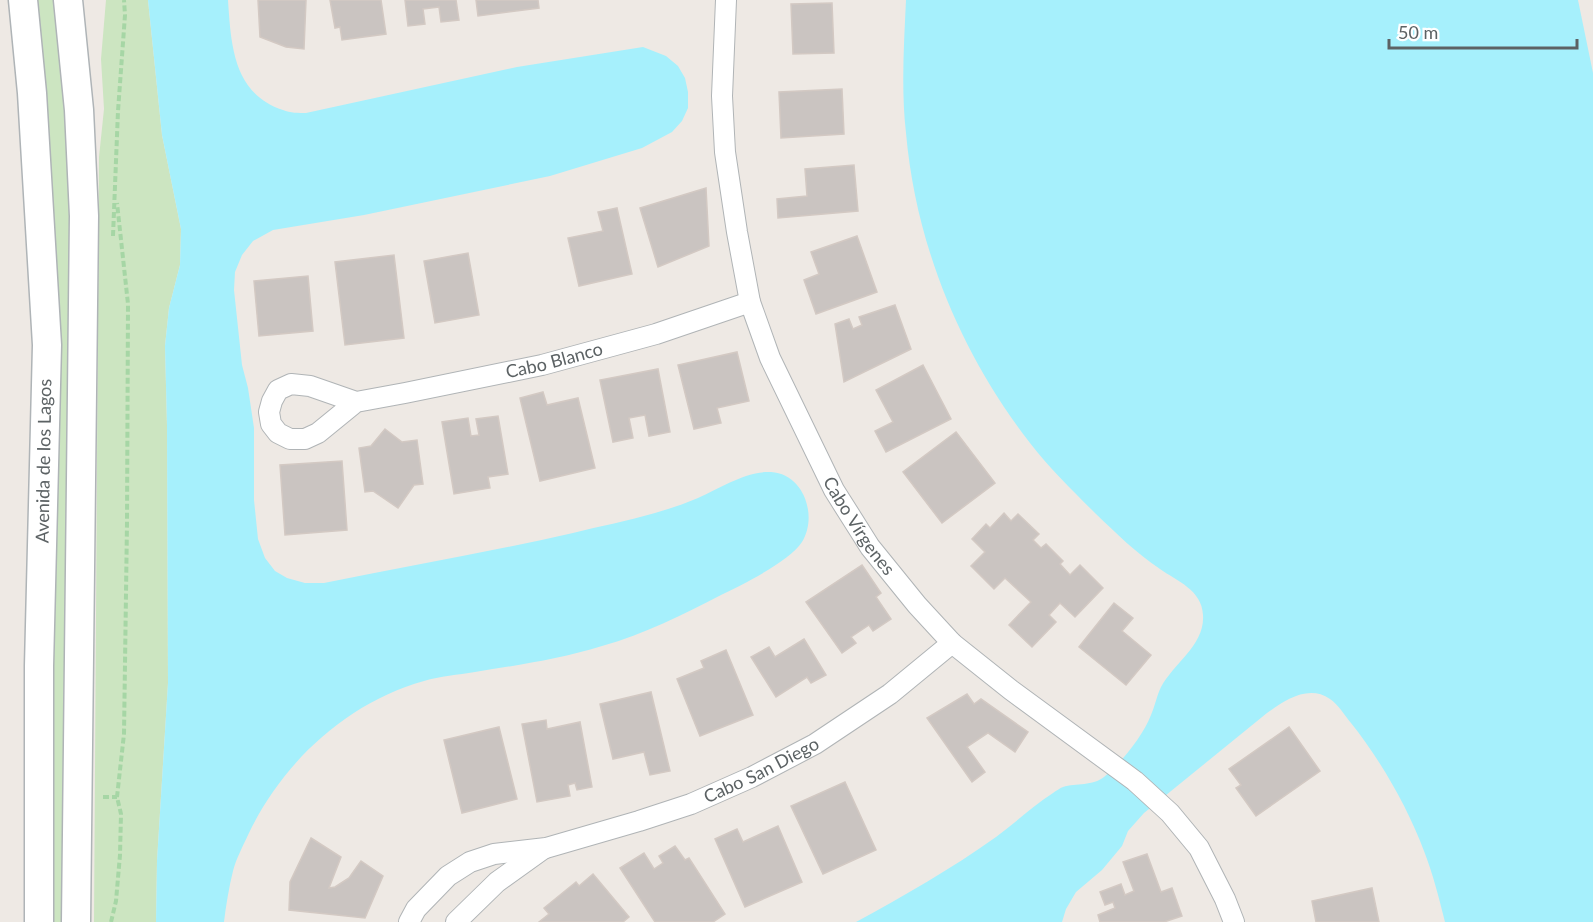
<svg xmlns="http://www.w3.org/2000/svg" width="1593" height="922" font-family="Lato,sans-serif">
	<style>
		.green { fill: #cce5c1 }
		.water { fill: #a6f0fc }
		.building { fill: #cac4c1; stroke: #d3c9c3; stroke-width: 1.5 }
		.lines { fill: none; stroke-linecap: round; stroke-linejoin: round }
		.street-casing { stroke: #b0b4b6; stroke-width: 22 }
		.secondary-casing { stroke: #afb4b7; stroke-width: 31 }
		.path { stroke: #a6d6a5; stroke-width: 4; stroke-dasharray: 6 3; stroke-linecap: butt }
		.street { stroke: #fff; stroke-width: 20 }
		.secondary { stroke: #fff; stroke-width: 28 }
		.labels { text-anchor: middle; stroke-width: 5; stroke-linejoin: round; paint-order: stroke }
		.street-label { font-size: 18px; fill: #5c6264; stroke: #fff }
	</style>
	<rect width="100%" height="100%" fill="#eee9e4"/>
	<g class="green">
		<path d="M35,0H57L67,109L72,230L65,922H51L50,865L57,438Z"/>
		<path d="M106,0H148L162,135L181,229L180,265L169,308L165,346L167,426L168,683L157,861L156,922H94L99,157L104,109L101,59Z"/>
	</g>
	<g class="water">
		<path d="M148,0H228C231,44 233,94 283,110C290,113 299,113 306,113L517,67L643,47L666,56L678,66L685,78L688,92V108L682,121L672,132L642,148L550,176L364,215L273,230L253,241L242,255L235,272L234,290L242,365L248,388L254,428V500L258,539L265,558L275,571L287,578L305,583H324C407,566 490,552 573,533C600,526 628,521 655,513C669,509 684,504 698,498C720,488 746,471 771,472C804,474 818,516 802,542C790,561 742,585 721,595C682,615 645,634 602,646C560,659 518,665 475,672C458,675 440,676 424,681C346,703 282,763 248,835C243,846 236,859 233,871C229,887 226,905 224,922H156L157,861L168,683L167,426L165,346L169,308L180,265L181,229L162,135Z"/>
		<path d="M906,0H1578L1593,73V922H1445C1439,898 1433,874 1424,851C1408,808 1380,759 1351,723C1345,716 1338,704 1330,699C1308,684 1284,701 1267,713L1144,813L1128,831L1122,846L1102,870L1076,892L1066,909L1062,922H856C904,896 951,869 996,837C1015,823 1033,806 1053,793C1056,791 1060,788 1063,787C1076,783 1093,786 1104,777C1121,763 1143,736 1151,715C1155,706 1157,695 1161,687C1174,663 1205,645 1203,615C1202,590 1177,581 1160,569C1136,553 1116,533 1096,514C1073,491 1050,469 1030,443C961,354 916,246 906,133C901,89 904,44 906,0Z"/>
	</g>
	<g class="building">
		<path d="M258,0H306L304,49L286,47L260,37Z"/>
		<path d="M330,0H381L386,34L342,40L340,27L335,28Z"/>
		<path d="M405,0H456L459,20L441,22L439,7L423,9L425,24L408,26Z"/>
		<path d="M476,0H538L539,8L478,16Z"/>
		<path d="M832,3L834,53L793,54L791,4Z"/>
		<path d="M842,89L844,134L781,138L779,92Z"/>
		<path d="M854,165L858,211L778,218L777,199L807,196L805,169Z"/>
		<path d="M706,188L709,246L658,267L640,208Z"/>
		<path d="M617,208L632,274L579,286L568,238L603,231L598,212Z"/>
		<path d="M857,236L877,292L816,314L804,280L819,274L811,252Z"/>
		<path d="M468,253L479,315L435,323L424,261Z"/>
		<path d="M394,255L404,338L345,345L335,262Z"/>
		<path d="M308,276L313,331L259,336L254,281Z"/>
		<path d="M895,305L911,349L844,382L835,324L849,319L853,329L862,325L859,317Z"/>
		<path d="M737,352L749,401L717,408L721,423L694,429L678,365Z"/>
		<path d="M923,365L951,419L886,452L875,431L893,422L876,390Z"/>
		<path d="M658,369L670,432L649,436L645,415L629,418L633,438L613,442L600,380Z"/>
		<path d="M543,392L547,405L578,398L595,468L540,481L520,398Z"/>
		<path d="M498,416L508,474L488,477L490,488L454,494L442,422L468,418L471,436L479,435L476,419Z"/>
		<path d="M385,429L402,442L417,440L423,484L414,485L398,508L373,491L365,492L359,448L371,446Z"/>
		<path d="M956,432L995,483L942,523L903,472Z"/>
		<path d="M342,461L347,530L285,535L280,465Z"/>
		<path d="M1004,513L1011,521L1018,514L1039,534L1033,540L1041,548L1046,544L1063,561L1060,564L1070,575L1080,565L1103,588L1075,617L1060,603L1049,615L1056,622L1032,647L1009,625L1031,602L1005,578L994,589L971,566L985,552L972,539L986,524L990,528Z"/>
		<path d="M862,565L881,593L876,597L891,619L873,631L869,625L851,637L856,643L842,653L806,602Z"/>
		<path d="M1114,603L1133,618L1122,631L1151,655L1126,685L1079,647Z"/>
		<path d="M804,639L826,675L811,683L807,677L776,697L751,657L769,647L775,657Z"/>
		<path d="M726,650L753,715L700,736L677,679L704,668L701,661Z"/>
		<path d="M651,692L670,771L650,775L644,752L613,759L600,704Z"/>
		<path d="M967,694L974,704L981,699L1028,732L1015,752L988,733L967,747L985,772L972,782L927,718Z"/>
		<path d="M546,720L547,729L580,722L592,787L577,790L575,783L568,785L570,796L537,802L522,724Z"/>
		<path d="M499,727L517,799L462,813L444,740Z"/>
		<path d="M1289,727L1320,771L1256,816L1236,788L1241,785L1229,769Z"/>
		<path d="M845,782L876,850L823,874L791,806Z"/>
		<path d="M778,826L802,882L745,907L715,839L737,829L743,842Z"/>
		<path d="M311,838L341,857L329,888L335,887L349,878L361,861L383,876L365,918L289,910L290,882Z"/>
		<path d="M675,846L685,860L689,858L725,914L713,922H655L620,868L644,853L654,869L663,863L659,856Z"/>
		<path d="M1147,854L1161,892L1172,888L1182,916L1164,922H1100L1098,915L1115,908L1113,902L1105,905L1100,892L1121,884L1125,895L1134,891L1123,862Z"/>
		<path d="M593,874L629,917L623,922H539L549,914L544,908L576,882L579,886Z"/>
		<path d="M1372,888L1379,922H1316L1312,901Z"/>
	</g>
	<g class="lines">
		<g class="street-casing">
			<g id="street">
				<path id="s1" d="M726,0L722,96L725,152L737,232L750,302L770,358L834,490L870,547L917,605L952,643L1011,690L1135,781L1170,813L1199,848L1225,899L1234,922"/>
				<path id="s2" d="M356,402L318,433L305,439H290L278,433L271,424L269,412L272,401L278,390L291,384L310,386L356,402L405,393L542,365L656,334L750,302"/>
				<path id="s3" d="M409,922L416,909L448,876L470,862L494,854L546,848L639,821L691,804L752,777L815,744L890,694L952,643"/>
				<path d="M456,922L497,882L543,849"/>
			</g>
		</g>
		<g class="secondary-casing">
			<g id="secondary">
				<path d="M23,0L32,93L47,345L39,666V922"/>
				<path d="M68,0L79,110L84,216L76,922"/>
			</g>
		</g>
		<g class="path">
			<path d="M113,236L118,111L125,15L124,0"/>
			<path d="M103,797H117"/>
			<path d="M111,922L116,901L120,855L121,814L117,797L124,734L127,523L128,304L117,203"/>
		</g>
		<use href="#street" class="street"/>
		<use href="#secondary" class="secondary"/>
	</g>
	<g class="labels">
		<g class="street-label">
			<text dy="6" stroke="none"><textPath href="#s2" startOffset="424">Cabo Blanco</textPath></text>
			<text transform="translate(44 461) rotate(-89)" y="6">Avenida de los Lagos</text>
			<text dy="6" stroke="none"><textPath href="#s1" startOffset="554">Cabo Vírgenes</textPath></text>
			<text dy="6" stroke="none"><textPath href="#s3" startOffset="394">Cabo San Diego</textPath></text>
		</g>
	</g>
	<path d="M1389 39v9h188v-9" fill="none" stroke="#5c6264" stroke-width="3"/>
	<text x="1398" y="39" font-size="18" fill="#5c6264" stroke="#ffffff" stroke-width="4.5" paint-order="stroke">50 m</text>
</svg>
